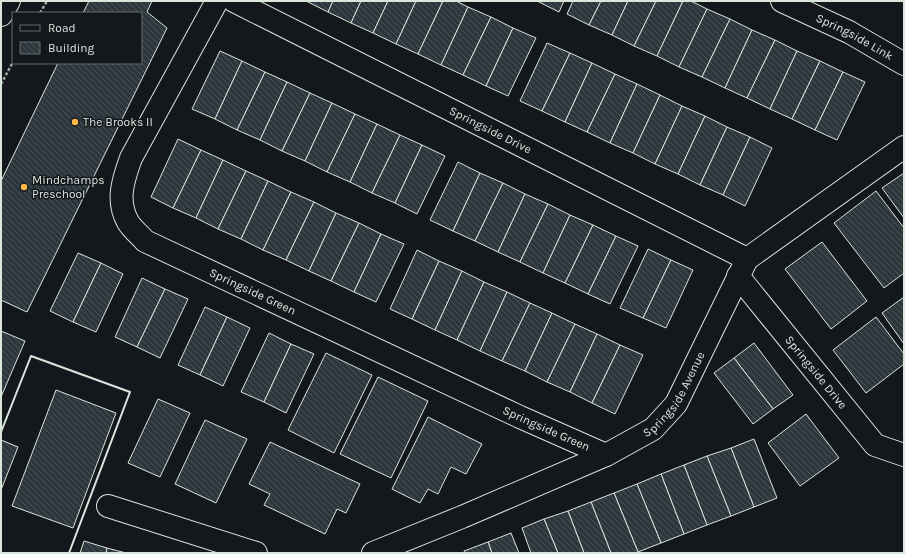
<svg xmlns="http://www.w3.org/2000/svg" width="905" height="554" font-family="Karla,sans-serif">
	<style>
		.building { fill: url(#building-back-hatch); stroke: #d8e6dc }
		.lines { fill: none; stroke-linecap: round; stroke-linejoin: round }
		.minor-casing { stroke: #d8e6dc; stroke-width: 24 }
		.primary-casing { stroke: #d8e6dc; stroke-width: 24 }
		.path { stroke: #9da8a2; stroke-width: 2.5; stroke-dasharray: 3 2; stroke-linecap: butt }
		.minor { stroke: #14181c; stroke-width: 22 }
		.primary { stroke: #14181c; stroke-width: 22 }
		.wall { stroke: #d8e6dc; stroke-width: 2 }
		.poi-dot { fill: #ffb74d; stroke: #14181c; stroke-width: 1.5 }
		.labels { text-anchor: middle; stroke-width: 3; stroke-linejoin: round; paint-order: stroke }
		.street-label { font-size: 12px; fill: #d8e6dc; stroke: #14181c }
		.poi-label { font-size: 12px; fill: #d8e6dc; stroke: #14181c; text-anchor: start }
	</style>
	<defs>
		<pattern id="building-back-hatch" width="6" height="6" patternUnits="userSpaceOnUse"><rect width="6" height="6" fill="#2c363c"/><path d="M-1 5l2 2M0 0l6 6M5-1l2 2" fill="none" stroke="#4a5358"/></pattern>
	</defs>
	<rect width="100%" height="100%" fill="#14181c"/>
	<g class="building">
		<path d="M89,1H152L147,12L167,28L27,312L1,300V181L58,63H141V13H83Z"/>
		<path d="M306,1H333L328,12Z"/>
		<path d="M333,1H361L351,23L328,12Z"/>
		<path d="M361,1H388L373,33L351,23Z"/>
		<path d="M388,1H416L396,44L373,33Z"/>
		<path d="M416,1H443L418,54L396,44Z"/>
		<path d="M443,1H456L468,7L441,65L418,54Z"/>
		<path d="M537,1H564L559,12Z"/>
		<path d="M573,1H601L589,25L567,14Z"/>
		<path d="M601,1H628L612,35L589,25Z"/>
		<path d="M628,1H656L634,46L612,35Z"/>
		<path d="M656,1H683L657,56L634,46Z"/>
		<path d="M683,1H691L707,9L679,67L657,56Z"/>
		<path d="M468,7L491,17L463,75L441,65Z"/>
		<path d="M707,9L730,19L702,77L679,67Z"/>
		<path d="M491,17L513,28L486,86L463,75Z"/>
		<path d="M730,19L752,30L725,88L702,77Z"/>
		<path d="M513,28L536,38L508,96L486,86Z"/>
		<path d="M752,30L775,40L747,98L725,88Z"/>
		<path d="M775,40L797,51L770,109L747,98Z"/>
		<path d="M547,43L570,53L542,111L520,101Z"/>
		<path d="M220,51L242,61L215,119L192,109Z"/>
		<path d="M797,51L820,61L792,119L770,109Z"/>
		<path d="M570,53L592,63L565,122L542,111Z"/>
		<path d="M242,61L265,72L237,130L215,119Z"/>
		<path d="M820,61L843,72L815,130L792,119Z"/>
		<path d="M592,63L615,74L587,132L565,122Z"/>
		<path d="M265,72L287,82L260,140L237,130Z"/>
		<path d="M843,72L865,82L837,140L815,130Z"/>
		<path d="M615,74L637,84L610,143L587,132Z"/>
		<path d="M287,82L310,93L282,151L260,140Z"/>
		<path d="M637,84L660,95L633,153L610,143Z"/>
		<path d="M310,93L332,103L305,161L282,151Z"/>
		<path d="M660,95L682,106L655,164L633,153Z"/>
		<path d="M332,103L355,114L327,172L305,161Z"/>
		<path d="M682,106L705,116L678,174L655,164Z"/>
		<path d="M355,114L377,124L350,182L327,172Z"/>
		<path d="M705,116L727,127L700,185L678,174Z"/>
		<path d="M377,124L400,135L372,193L350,182Z"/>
		<path d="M727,127L750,137L723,195L700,185Z"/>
		<path d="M400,135L422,145L395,203L372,193Z"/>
		<path d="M750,137L772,148L745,206L723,195Z"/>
		<path d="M178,139L201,150L173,208L151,197Z"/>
		<path d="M422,145L445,156L417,214L395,203Z"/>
		<path d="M201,150L223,160L196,218L173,208Z"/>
		<path d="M223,160L246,171L218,229L196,218Z"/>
		<path d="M458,162L480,173L453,231L430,220Z"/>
		<path d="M246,171L268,181L241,239L218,229Z"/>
		<path d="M480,173L503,183L475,241L453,231Z"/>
		<path d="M904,173V218L882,188Z"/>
		<path d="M268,181L291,192L263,250L241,239Z"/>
		<path d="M503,183L525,194L498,252L475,241Z"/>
		<path d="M876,191L904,228V273L884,288L834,223Z"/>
		<path d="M291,192L314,202L286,260L263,250Z"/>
		<path d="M525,194L548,204L520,262L498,252Z"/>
		<path d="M314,202L336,213L309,271L286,260Z"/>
		<path d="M548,204L570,215L543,273L520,262Z"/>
		<path d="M336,213L359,223L331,281L309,271Z"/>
		<path d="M570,215L593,225L565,283L543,273Z"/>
		<path d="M359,223L381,234L354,292L331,281Z"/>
		<path d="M593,225L616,236L588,294L565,283Z"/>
		<path d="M381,234L404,244L376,302L354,292Z"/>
		<path d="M616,236L638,246L610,304L588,294Z"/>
		<path d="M822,242L867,301L831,329L785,269Z"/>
		<path d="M648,249L671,260L643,318L620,308Z"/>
		<path d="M417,250L439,261L412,319L390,309Z"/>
		<path d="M78,253L101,263L73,322L50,311Z"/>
		<path d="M671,260L693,270L666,328L643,318Z"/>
		<path d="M439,261L462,271L435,330L412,319Z"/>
		<path d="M101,263L123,274L96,332L73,322Z"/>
		<path d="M462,271L484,282L457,340L435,330Z"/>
		<path d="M142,278L165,289L137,347L115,337Z"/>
		<path d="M484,282L507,292L480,351L457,340Z"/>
		<path d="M165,289L188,299L160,358L137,347Z"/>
		<path d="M507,292L530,303L502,361L480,351Z"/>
		<path d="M904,297V344L882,313Z"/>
		<path d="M530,303L552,313L525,371L502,361Z"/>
		<path d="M205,307L227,317L200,375L178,365Z"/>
		<path d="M552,313L575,324L547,382L525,371Z"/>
		<path d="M227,317L250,328L223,386L200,375Z"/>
		<path d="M876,317L904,354V364L866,393L833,350Z"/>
		<path d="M575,324L597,334L570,392L547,382Z"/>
		<path d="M1,331L25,341L1,397Z"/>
		<path d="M269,333L291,344L264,402L241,392Z"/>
		<path d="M597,334L620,345L592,403L570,392Z"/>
		<path d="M754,343L793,395L773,409L734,358Z"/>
		<path d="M291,344L314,354L286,413L264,402Z"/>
		<path d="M620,345L643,355L615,414L592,403Z"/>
		<path d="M326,353L372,375L334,453L288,430Z"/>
		<path d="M734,358L773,409L753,424L714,373Z"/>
		<path d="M378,377L428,401L391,478L340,454Z"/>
		<path d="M56,390L116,413L73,528L12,506Z"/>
		<path d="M158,399L190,413L160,477L128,463Z"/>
		<path d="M806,414L839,458L800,486L768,443Z"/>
		<path d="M428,417L482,444L466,474L451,467L438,494L428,489L420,503L392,489Z"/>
		<path d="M205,420L247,439L216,503L175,484Z"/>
		<path d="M754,439L777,498L754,507L731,448Z"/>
		<path d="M1,440L18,447L1,490Z"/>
		<path d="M270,442L360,484L346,513L337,509L325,534L264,505L270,494L249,484Z"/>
		<path d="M731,448L754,507L731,516L707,456Z"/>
		<path d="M707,456L731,516L707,525L684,465Z"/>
		<path d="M684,465L707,525L684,534L661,474Z"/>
		<path d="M661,474L684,534L661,543L637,484Z"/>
		<path d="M637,484L661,543L638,552L614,493Z"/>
		<path d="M614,493L638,552L636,553H611L591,502Z"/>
		<path d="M591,502L611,553H584L568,511Z"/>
		<path d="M568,511L584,553H558L544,519Z"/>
		<path d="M544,519L558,553H531L522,528Z"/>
		<path d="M511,533L519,553H492L488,542Z"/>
		<path d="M84,541L107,548L106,553H80Z"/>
		<path d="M488,542L492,553H465L464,551Z"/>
		<path d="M107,548L126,553H106Z"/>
	</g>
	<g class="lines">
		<g class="minor-casing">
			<g id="minor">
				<path id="s1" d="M217,1L131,158C123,180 116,201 128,222C132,229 140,235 145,241L520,417L606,455"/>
				<path id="s2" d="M234,1L747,259"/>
				<path id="s3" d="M782,1L849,32L904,64"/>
				<path id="s4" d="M738,276L875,445L904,455"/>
				<path d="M108,506L256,553"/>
				<path id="s5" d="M373,553L462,517L606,455L653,429L676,404L747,259L904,147"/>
			</g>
		</g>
		<g class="primary-casing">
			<path id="primary" d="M1,15L9,1"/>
		</g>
		<g class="path">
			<path d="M40,13L47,1"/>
			<path d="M1,84L13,62"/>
		</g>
		<use href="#minor" class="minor"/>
		<use href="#primary" class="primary"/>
		<path class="wall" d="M1,432L31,356L130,392L69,553"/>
	</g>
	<g class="poi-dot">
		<circle cx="75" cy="122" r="4"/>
		<circle cx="24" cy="187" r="4"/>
	</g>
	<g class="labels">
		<g class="street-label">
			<text dy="4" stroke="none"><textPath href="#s3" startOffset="81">Springside Link</textPath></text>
			<text dy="4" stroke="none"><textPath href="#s2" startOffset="287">Springside Drive</textPath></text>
			<text dy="4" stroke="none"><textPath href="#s1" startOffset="390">Springside Green</textPath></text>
			<text dy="4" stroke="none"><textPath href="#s4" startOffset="124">Springside Drive</textPath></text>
			<text dy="4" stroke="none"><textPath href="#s5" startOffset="347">Springside Avenue</textPath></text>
			<text dy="4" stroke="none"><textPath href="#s1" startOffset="714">Springside Green</textPath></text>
		</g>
		<g class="poi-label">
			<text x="83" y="126">The Brooks II</text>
			<text x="32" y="184">Mindchamps<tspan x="32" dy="14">Preschool</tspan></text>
		</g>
	</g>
	<rect width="905" height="554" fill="none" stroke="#d8e6dc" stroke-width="4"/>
	<rect x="12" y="12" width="130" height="52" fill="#14181c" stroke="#626a69"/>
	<rect x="20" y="25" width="20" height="6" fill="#14181c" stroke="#626a69"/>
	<text x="48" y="32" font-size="12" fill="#d8e6dc">Road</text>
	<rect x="20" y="42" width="20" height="12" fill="url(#building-back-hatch)" stroke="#626a69"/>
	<text x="48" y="52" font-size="12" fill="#d8e6dc">Building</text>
</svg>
